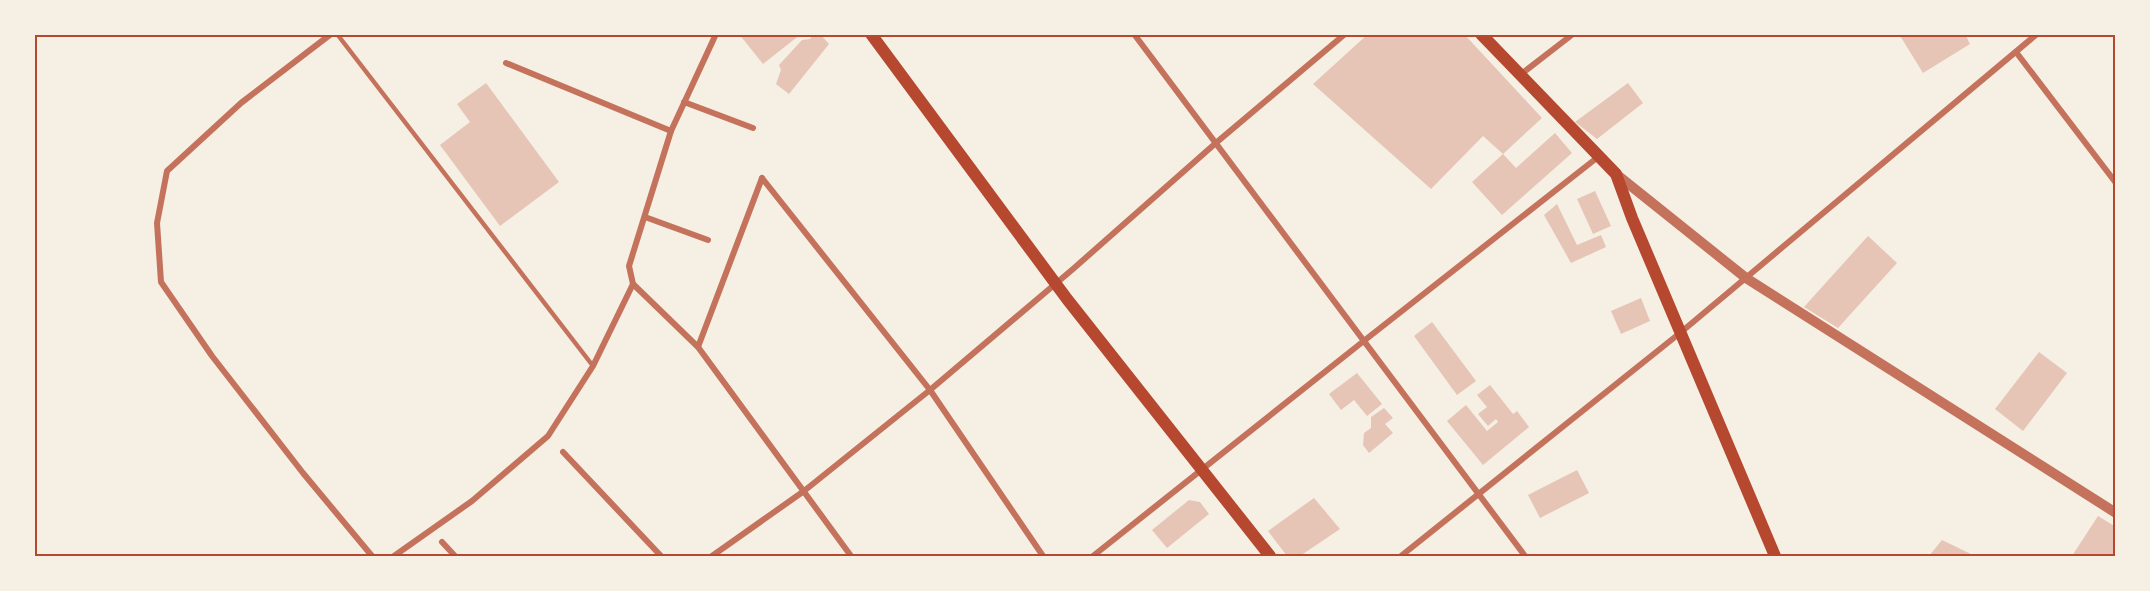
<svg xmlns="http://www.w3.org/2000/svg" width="2150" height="591" font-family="Inter,sans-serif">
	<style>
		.building { fill: #e6c5b7 }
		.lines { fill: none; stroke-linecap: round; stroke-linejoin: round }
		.service { stroke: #c5725c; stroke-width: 4.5 }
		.minor { stroke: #c5725c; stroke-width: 6 }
		.tertiary { stroke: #c5725c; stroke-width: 10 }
		.secondary { stroke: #b5482f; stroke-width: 12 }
		.neatline { fill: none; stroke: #b5482f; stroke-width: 2 }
	</style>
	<rect width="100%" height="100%" fill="#f6efe4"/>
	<g class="building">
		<path d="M739,34H801L763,64Z"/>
		<path d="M814,34H820L829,44L789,94L776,84L781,70L779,65L802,40L810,39Z"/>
		<path d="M1368,34H1464L1542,118L1503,154L1483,136L1431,189L1313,84Z"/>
		<path d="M1899,34H1965L1970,44L1923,73Z"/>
		<path d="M486,83L559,182L500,226L440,145L470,122L457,104Z"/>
		<path d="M1628,83L1643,103L1597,139L1575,122Z"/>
		<path d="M1555,133L1572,153L1502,215L1472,182L1503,154L1516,168Z"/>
		<path d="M1595,191L1611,226L1593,234L1577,199Z"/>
		<path d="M1557,204L1577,245L1601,235L1606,247L1571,263L1544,215Z"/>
		<path d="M1868,236L1897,263L1838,328L1804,307Z"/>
		<path d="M1641,298L1650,321L1621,334L1611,311Z"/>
		<path d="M1432,322L1476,381L1457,395L1414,336Z"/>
		<path d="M2039,352L2067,373L2023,431L1995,409Z"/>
		<path d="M1357,373L1382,404L1367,416L1354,400L1341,410L1329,394Z"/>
		<path d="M1490,385L1513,414L1517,411L1529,427L1483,465L1447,421L1466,405L1487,431L1498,422L1496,419L1488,426L1478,414L1487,407L1477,395Z"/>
		<path d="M1384,408L1393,418L1385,424L1393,433L1369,453L1363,445L1364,433L1371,428V417Z"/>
		<path d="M1577,470L1589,493L1540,518L1528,495Z"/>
		<path d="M1314,498L1340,529L1300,556H1287L1268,531Z"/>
		<path d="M1189,500L1200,502L1209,514L1167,548L1152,530Z"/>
		<path d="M2098,516L2116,527V556H2072Z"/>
		<path d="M1942,540L1975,556H1929Z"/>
	</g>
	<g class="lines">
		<path class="service" d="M337,34L593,366"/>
		<g class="minor">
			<path d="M331,34L241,103L167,171L157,223L161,282L212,356L303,473L372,556"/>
			<path d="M1134,34L1525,556"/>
			<path d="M2016,52L2116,183"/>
			<path d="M506,63L671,131"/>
			<path d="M1520,75L1573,34"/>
			<path d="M684,102L753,128"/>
			<path d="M762,178L930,390L1043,556"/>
			<path d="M645,217L708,240"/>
			<path d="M633,284L698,347L851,556"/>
			<path d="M698,347L762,178"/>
			<path d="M563,452L661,556"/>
			<path d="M442,542L455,556"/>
			<path d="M394,556L472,501L548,436L593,366L633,284L629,266L671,131L716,34"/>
			<path d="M712,556L804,491L930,390L1073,269L1217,142L1345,34"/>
			<path d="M1093,556L1365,340L1598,157"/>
			<path d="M1401,556L1680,333L2037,34"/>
		</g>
		<path class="tertiary" d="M1616,174L1746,278L2116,513"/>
		<g class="secondary">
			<path d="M871,34L1067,299L1270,556"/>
			<path d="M1481,34L1616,174L1632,218L1775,556"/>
		</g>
	</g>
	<rect width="2150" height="591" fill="none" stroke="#f6efe4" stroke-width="72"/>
	<rect x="36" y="36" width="2078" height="519" class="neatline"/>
</svg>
